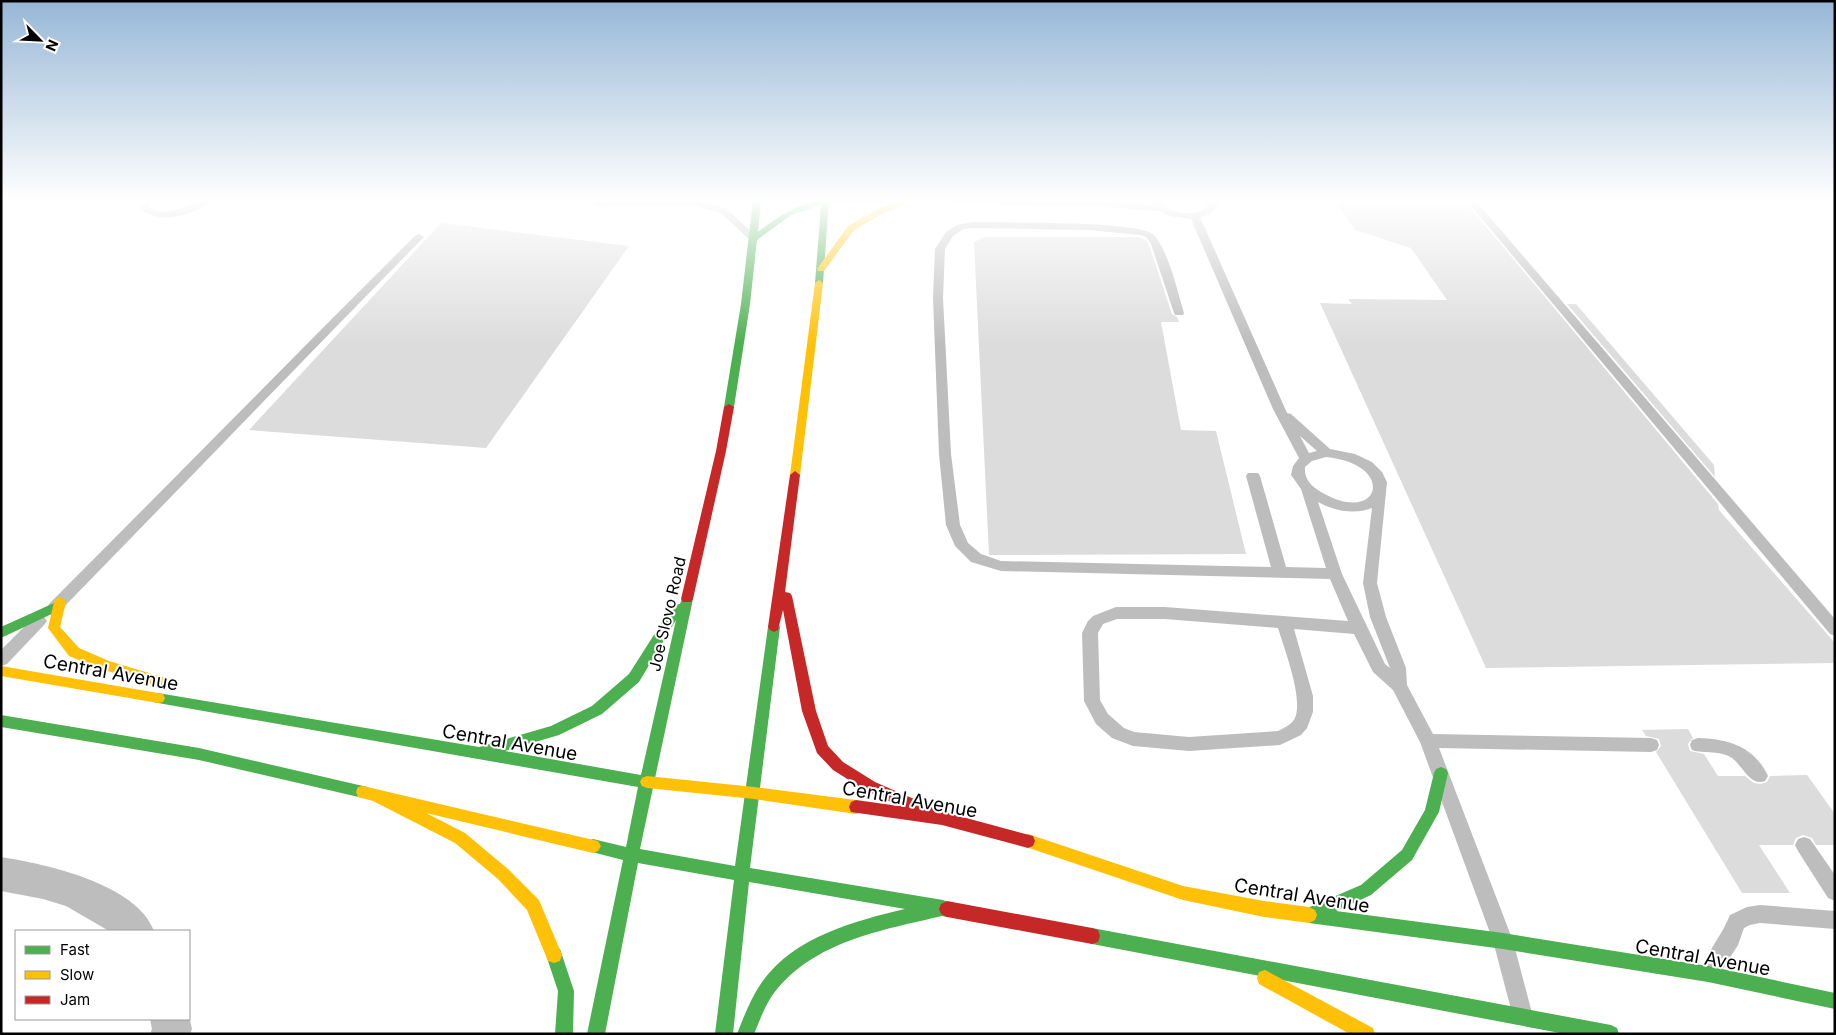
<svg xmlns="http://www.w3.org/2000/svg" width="1836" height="1035" font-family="Inter,sans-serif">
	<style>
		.building { fill: #dcdcdc }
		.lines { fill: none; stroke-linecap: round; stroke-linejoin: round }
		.lane { fill: #bdbdbd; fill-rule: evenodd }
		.street { fill: #bdbdbd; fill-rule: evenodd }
		.fast { fill: #4caf50; fill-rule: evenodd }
		.slow { fill: #ffc107; fill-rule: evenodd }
		.jam { fill: #c62828; fill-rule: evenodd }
		.labels { text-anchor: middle; stroke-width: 4; stroke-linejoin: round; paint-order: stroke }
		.street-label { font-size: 16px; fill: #000; stroke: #fff }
		.near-street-label { font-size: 19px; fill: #000; stroke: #fff }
	</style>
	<rect width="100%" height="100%" fill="#fff"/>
	<g class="building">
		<path d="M1334,200H1464L1718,504L1719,510L1835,643V663L1486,668L1320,303L1352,304L1348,299L1447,300L1411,248L1355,230Z"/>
		<path d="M441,223L629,246L486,448L249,430Z"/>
		<path d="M985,237H1139L1146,240L1149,245L1172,314L1177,317L1179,322H1161L1181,430L1216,431L1246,554L989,555L974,242Z"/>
		<path d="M1567,304H1576L1714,465L1715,477Z"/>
		<path d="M1688,729L1693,738L1688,744L1690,751L1704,754L1718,776H1745L1754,783L1760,784L1767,782L1770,776L1807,775L1835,814V845H1816L1812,838L1803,835L1796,838L1793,845H1759L1790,893H1742L1656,752L1661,746L1659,739L1646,736L1642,730Z"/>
	</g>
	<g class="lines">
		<g class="lane">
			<path d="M144,200H153L148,206C168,223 191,199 212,200C194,217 155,226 137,206Z"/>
			<path d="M693,200L727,209L759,239L757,241H751L721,213L691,205L599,207L594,204L599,201Z"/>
			<path d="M821,200H896L891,203L825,204L822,203Z"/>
			<path d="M936,200H1096L1153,205L1151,200H1159C1170,215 1195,218 1208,206L1206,200H1214L1218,206C1213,212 1208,216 1200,217L1287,413L1291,414L1330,449L1355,454L1372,462L1382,472L1387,482L1377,583L1386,617L1406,668L1407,685L1433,734L1651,738L1657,740L1659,745L1657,750L1651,752L1439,748L1513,941L1532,1013L1529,1020L1522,1023L1515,1020L1512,1013L1493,941L1420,742L1393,690L1373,672L1354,634L1294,629L1313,696V712L1307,728L1301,735L1280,745L1189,751L1133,746L1112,738L1096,724L1084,701L1082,633L1088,621L1093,616L1116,607H1165L1348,621L1330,579L1001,571L971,562L955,546L946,525L939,454L933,298L935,249L946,232L957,225L972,222C1000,223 1140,220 1154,235C1168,250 1178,293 1184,313L1183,315H1175L1174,313L1151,244L1146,237L1140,235L1089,230L972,228L963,229L953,236L945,249L943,298L951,454L960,525L968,543L981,554L1001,561L1271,567L1246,476L1248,473H1258L1260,476L1286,567L1326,568L1301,489L1291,475L1293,466L1299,458L1273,409L1191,219L1170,216L1159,211L1096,206L941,203ZM1300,436L1317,451L1309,453ZM1326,457C1398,464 1380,527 1321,492C1311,486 1304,479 1305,467L1312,461ZM1318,502C1334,511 1355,515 1372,508L1363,583L1370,617L1390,668L1385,664L1342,574ZM1117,619H1165L1278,628C1284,648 1305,702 1294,720C1290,725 1284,728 1278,731L1189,737L1134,732L1124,728L1108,714L1100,700L1098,633L1103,624Z"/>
			<path d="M1466,200H1475L1835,619V636L1830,634Z"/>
			<path d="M419,234L424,237L422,239C301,362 181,487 60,611L55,613L50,611L47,607L50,603C172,481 293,357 416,235Z"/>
			<path d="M39,615L44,617L47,621L44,625L7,664L1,666V650L34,617Z"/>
			<path d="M1698,738C1728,739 1754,746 1768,776L1765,781C1750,787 1743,766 1732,758C1721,750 1704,754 1692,750L1690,745L1692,740Z"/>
			<path d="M1804,837L1810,839L1835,875V901L1828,898L1798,851L1795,845L1798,839Z"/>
			<path d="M1760,905L1835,911V929L1760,923L1750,925L1744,928L1738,945L1717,978L1710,981L1703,978L1700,971C1708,951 1722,935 1730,915L1747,907Z"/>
		</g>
		<g class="street">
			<path d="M1,857C46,864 137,884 154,931H109L66,906L43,899L1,891Z"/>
			<path d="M189,1016L192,1029L190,1034H150L152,1029L150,1019H189Z"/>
		</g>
		<g class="fast">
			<path d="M753,200H761L758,232C779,216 801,200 829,200L823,283L819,286L815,283L821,205L791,215L757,240L750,304L734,407L729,410L724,407L741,304Z"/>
			<path d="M687,594L691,596L693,599L640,849L735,866L768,627L770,624L774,622L778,624L780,627L750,868L943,900L953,904L955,909L953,914L947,917L942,916C883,930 814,941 774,993C765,1005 760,1020 754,1034H737C744,1016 751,998 762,982C794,937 854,921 905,909L749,882L733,1034H715L734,880L638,863L605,1034H587L623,860L588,851L585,846L588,841L593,839L626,847L638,787L158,703L153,702L151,698L153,694L158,693L479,747L551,726L592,706L629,674L673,605L680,604L683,596ZM676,620L641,775L505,751L559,735L602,714L639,682Z"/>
			<path d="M54,603L58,605L60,608L58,611L1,638V627Z"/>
			<path d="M1,715L199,748L363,786L368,787L370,792L368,797L363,798L199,760L1,727Z"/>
			<path d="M1441,767L1446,769L1448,773L1439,812L1412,860L1371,895L1336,911L1503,933L1708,966L1835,993V1009L1708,982L1503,949L1309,923L1303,920L1301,915L1303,910L1361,885L1402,850L1425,810L1434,773L1436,769Z"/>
			<path d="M1092,928L1611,1025L1617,1028L1619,1034H1565L1092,944L1086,942L1084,936L1086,930Z"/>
			<path d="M554,947L560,949L574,991L573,1034H555L558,991L546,955L548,949Z"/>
		</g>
		<g class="slow">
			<path d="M907,200H918L886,212L854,230L824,271H818L817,269L848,226L880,208Z"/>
			<path d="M819,280L823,283L800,475L795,479L790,475L815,283Z"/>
			<path d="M60,597L64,599L66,602L60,627L79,648L109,661L172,680L174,684L172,688L167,689L101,669L69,656L48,628L54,602L56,599Z"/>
			<path d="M1,666L158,693L163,694L165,698L163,702L158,703L1,676Z"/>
			<path d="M647,776L754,787L856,800L861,802L863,807L861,812L856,814L754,799L647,788L642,786L640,782L642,778Z"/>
			<path d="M363,786L598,841L601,846L598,851L593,853L426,813L465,833L508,869L539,900L562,955L560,961L554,963L548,961L527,910L498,879L455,843L373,801L358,797L356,792L358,787Z"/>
			<path d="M1028,834L1183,886L1264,901L1309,907L1315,910L1317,915L1315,920L1309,923L1264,917L1183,900L1023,846L1021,841L1023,836Z"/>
			<path d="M1265,970L1373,1028L1375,1034H1350L1259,984L1257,978L1259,972Z"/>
		</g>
		<g class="jam">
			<path d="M729,404L734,407L726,451L693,599L691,602H683L681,599L716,451L724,407Z"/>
			<path d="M795,471L800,475L785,592L790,593L792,596L816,711L828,746L843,762L875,782L944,812L1033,836L1035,841L1033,846L1028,848L942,825L851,812L849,807L851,802L856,800L899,806L865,790L833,770L817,753L802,711L783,610L778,630L774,632L770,630L768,627L790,475Z"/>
			<path d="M947,901L1092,928L1098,930L1100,936L1098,942L1092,944L947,917L941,914L939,909L941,904Z"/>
		</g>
	</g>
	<linearGradient id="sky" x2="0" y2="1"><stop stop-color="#96b7d6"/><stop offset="0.58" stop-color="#fff"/><stop offset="1" stop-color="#fff" stop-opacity="0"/></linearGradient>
	<rect width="1836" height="345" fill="url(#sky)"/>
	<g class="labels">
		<g class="street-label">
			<text transform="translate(667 614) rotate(-77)" y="6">Joe Slovo Road</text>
		</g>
		<g class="near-street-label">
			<text transform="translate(111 672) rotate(10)" y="7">Central Avenue</text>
			<text transform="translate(510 742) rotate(10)" y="7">Central Avenue</text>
			<text transform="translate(910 799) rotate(10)" y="7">Central Avenue</text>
			<text transform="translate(1302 895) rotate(9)" y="7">Central Avenue</text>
			<text transform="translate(1703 957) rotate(10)" y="7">Central Avenue</text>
		</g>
	</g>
	<rect width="1836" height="1035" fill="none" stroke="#000000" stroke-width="5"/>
	<rect x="15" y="930" width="175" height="90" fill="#ffffff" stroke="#999999"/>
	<rect x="25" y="946" width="25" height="8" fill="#4caf50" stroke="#999999"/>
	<text x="60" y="955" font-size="15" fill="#000000">Fast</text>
	<rect x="25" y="971" width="25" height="8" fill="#ffc107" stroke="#999999"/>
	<text x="60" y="980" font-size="15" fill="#000000">Slow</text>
	<rect x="25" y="996" width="25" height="8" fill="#c62828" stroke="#999999"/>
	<text x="60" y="1005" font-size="15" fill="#000000">Jam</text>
	<g transform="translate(40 40) rotate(114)" stroke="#ffffff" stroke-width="4" paint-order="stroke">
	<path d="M0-4L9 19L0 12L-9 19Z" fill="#000000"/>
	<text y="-8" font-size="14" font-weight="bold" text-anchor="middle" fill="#000000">N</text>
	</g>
</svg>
